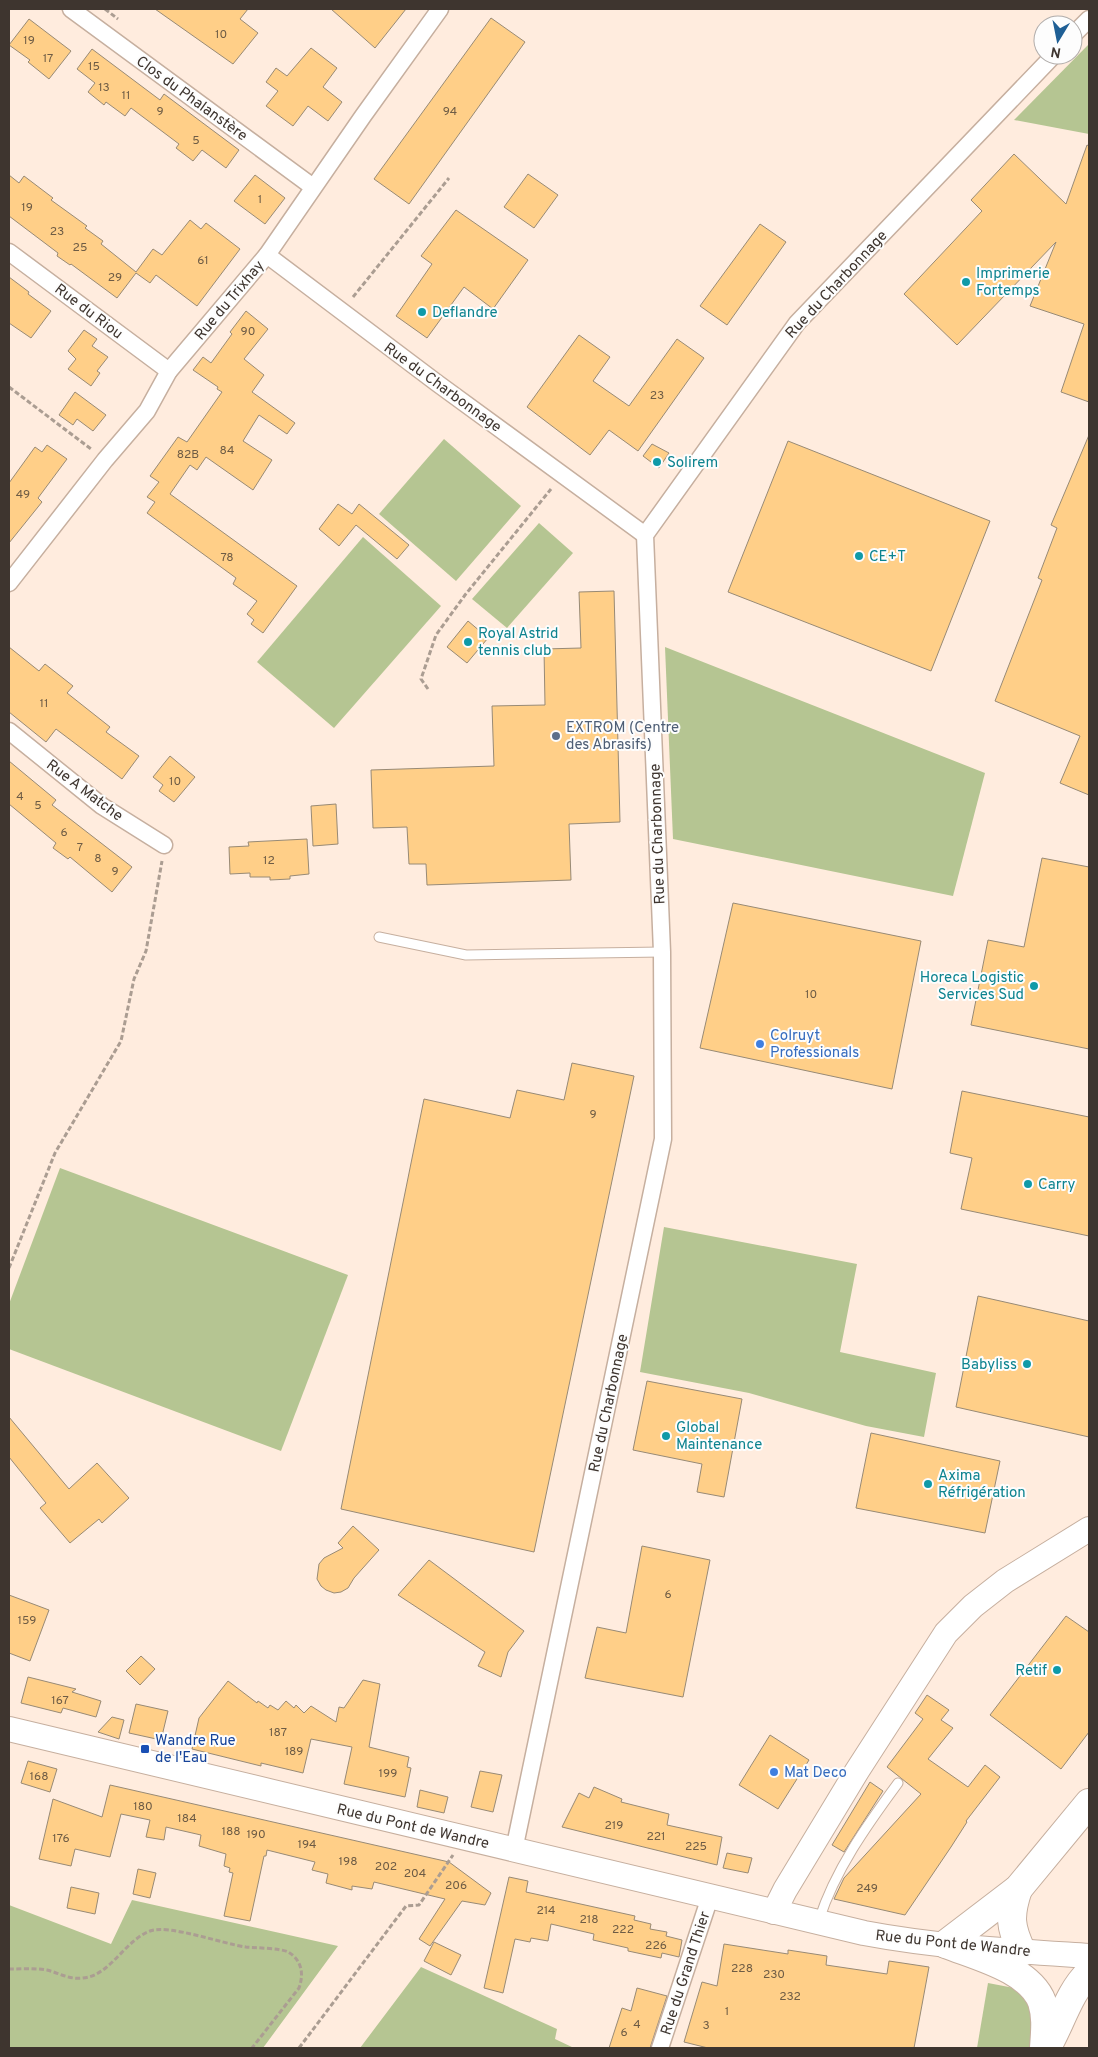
<svg xmlns="http://www.w3.org/2000/svg" width="1098" height="2057" font-family="Overpass,sans-serif">
	<style>
		.green { fill: #b5c592 }
		.building { fill: #ffcf88; stroke: #988a75 }
		.lines { fill: none; stroke-linecap: round; stroke-linejoin: round }
		.lane-casing { stroke: #c6af9f; stroke-width: 11 }
		.street-casing { stroke: #c6af9f; stroke-width: 19 }
		.secondary-casing { stroke: #c6af9f; stroke-width: 26 }
		.highway-casing { stroke: #c6af9f; stroke-width: 30 }
		.path { stroke: #ab9d92; stroke-width: 3; stroke-dasharray: 5 2.5; stroke-linecap: butt }
		.lane { stroke: #fff; stroke-width: 9 }
		.street { stroke: #fff; stroke-width: 16 }
		.secondary { stroke: #fff; stroke-width: 24 }
		.highway { stroke: #fff; stroke-width: 28 }
		.culture-dot { fill: #0f9aa8; stroke: #fdfdfd; stroke-width: 2 }
		.service-dot { fill: #5c6f8a; stroke: #fdfdfd; stroke-width: 2 }
		.shop-dot { fill: #3f7fe0; stroke: #fdfdfd; stroke-width: 2 }
		.transit-dot { fill: #1a4fb4; stroke: #fdfdfd; stroke-width: 2 }
		.labels { text-anchor: middle; stroke-width: 4; stroke-linejoin: round; paint-order: stroke }
		.number-label { font-size: 12px; fill: #6e5c45 }
		.street-label { font-size: 15px; fill: #3e352f; stroke: #fdfdfd }
		.culture-label { font-size: 15px; fill: #0d838f; stroke: #fdfdfd; text-anchor: start }
		.service-label { font-size: 15px; fill: #4e5e75; stroke: #fdfdfd; text-anchor: start }
		.shop-label { font-size: 15px; fill: #366cbe; stroke: #fdfdfd; text-anchor: start }
		.transit-label { font-size: 15px; fill: #164399; stroke: #fdfdfd; text-anchor: start }
	</style>
	<rect width="100%" height="100%" fill="#ffecde"/>
	<g class="green">
		<path d="M1089,44V134L1014,120Z"/>
		<path d="M444,439L521,506L456,581L379,514Z"/>
		<path d="M539,523L573,553L507,628L472,599Z"/>
		<path d="M363,537L441,606L334,728L257,662Z"/>
		<path d="M665,647L985,773L953,896L673,839Z"/>
		<path d="M60,1168L348,1275L281,1451L9,1349V1304Z"/>
		<path d="M664,1227L857,1264L840,1352L936,1373L924,1437L866,1426L749,1393L640,1372Z"/>
		<path d="M132,1900L338,1946L263,2048H9V1905L111,1944Z"/>
		<path d="M421,1967L557,2029L555,2039L574,2048H360Z"/>
		<path d="M988,1983L1029,1991L1035,2048H977Z"/>
	</g>
	<g class="building">
		<path d="M155,9H248L240,19L258,33L233,64Z"/>
		<path d="M331,9H406L375,48Z"/>
		<path d="M491,18L525,42L409,204L374,179Z"/>
		<path d="M29,19L71,51L49,79L28,62L30,60L9,45Z"/>
		<path d="M311,48L337,68L323,87L342,102L328,121L308,106L293,126L266,106L278,91L266,82L276,68L287,76Z"/>
		<path d="M92,49L160,100L164,94L239,150L226,168L202,150L193,161L176,148L179,144L131,108L125,116L106,102L104,105L88,92L95,83L77,69Z"/>
		<path d="M1087,145L1089,146V402L1061,392L1084,324L1030,306L1056,242L957,345L904,294L982,211L971,200L1014,154L1066,204Z"/>
		<path d="M528,174L558,195L534,228L504,207Z"/>
		<path d="M9,175L19,183L24,176L53,198L51,200L87,226L85,228L103,241L101,244L136,272L153,249L162,255L190,220L201,229L206,223L240,249L197,306L156,275L150,283L136,273L117,298L71,264L70,265L57,256L58,253L9,216Z"/>
		<path d="M255,175L285,198L265,224L234,201Z"/>
		<path d="M456,210L528,260L493,309L464,287L427,338L396,316L432,264L421,256Z"/>
		<path d="M760,224L786,242L727,325L700,306Z"/>
		<path d="M9,277L29,292L28,294L51,311L31,338L9,323Z"/>
		<path d="M246,311L268,329L244,359L264,375L252,392L295,423L287,434L259,415L243,441L272,460L253,490L206,457L197,470L190,465L170,494L297,586L263,633L251,624L254,620L247,614L257,601L233,584L236,578L147,513L155,502L147,497L159,482L150,476L178,437L187,442L222,392L217,389L218,387L193,370L203,357L211,363L232,334L230,332Z"/>
		<path d="M84,330L97,339L92,346L108,357L97,371L100,373L91,386L68,369L76,359L68,351Z"/>
		<path d="M579,335L610,357L593,381L629,406L677,339L704,358L638,451L609,430L590,455L527,407Z"/>
		<path d="M75,392L106,415L93,431L77,419L73,425L59,415Z"/>
		<path d="M1089,435V795L1060,783L1080,736L995,701L1042,580L1038,578L1057,528L1051,525Z"/>
		<path d="M788,441L990,521L931,671L728,592Z"/>
		<path d="M652,444L669,453L659,468L643,456Z"/>
		<path d="M47,445L67,459L38,498L42,502L9,543V483L35,447L42,452Z"/>
		<path d="M338,504L352,514L359,504L409,545L397,559L356,525L339,546L319,529Z"/>
		<path d="M614,591L620,822L569,824L571,880L427,885L426,864H409L407,827L373,828L371,770L494,766L492,706L545,705L544,649L581,648L579,592Z"/>
		<path d="M468,621L488,638L467,663L447,647Z"/>
		<path d="M9,647L39,671L45,664L73,686L67,693L110,727L106,732L139,756L122,779L56,729L46,742L9,712Z"/>
		<path d="M170,756L195,777L174,802L159,791L163,785L153,777Z"/>
		<path d="M9,761L56,800L52,805L132,867L112,892L70,857L68,859L53,848L56,843L9,804Z"/>
		<path d="M336,804L338,844L313,846L311,806Z"/>
		<path d="M307,839L309,874L290,876V879L270,880V877H250V873L230,874L229,847L249,846L248,842Z"/>
		<path d="M1042,858L1089,867V1049L971,1025L988,940L1024,947Z"/>
		<path d="M733,903L921,941L892,1089L700,1048Z"/>
		<path d="M572,1063L634,1076L534,1552L341,1509L424,1099L510,1118L517,1090L564,1100Z"/>
		<path d="M962,1091L1089,1117V1236L961,1209L972,1158L950,1153Z"/>
		<path d="M978,1296L1089,1321V1437L956,1407Z"/>
		<path d="M647,1381L742,1399L724,1497L697,1492L702,1464L633,1450Z"/>
		<path d="M9,1417L69,1489L97,1463L129,1498L102,1523L99,1519L70,1543L40,1508L46,1503L9,1457Z"/>
		<path d="M871,1433L1000,1461L985,1533L856,1508Z"/>
		<path d="M353,1526L379,1550L354,1578L348,1588L341,1592L334,1593L326,1590L321,1586L317,1579L319,1564L324,1558L343,1548L338,1543Z"/>
		<path d="M642,1546L710,1560L683,1697L585,1678L597,1627L626,1633Z"/>
		<path d="M429,1560L524,1631L508,1652L501,1677L478,1666L485,1652L398,1595Z"/>
		<path d="M9,1595L49,1610L30,1661L9,1653Z"/>
		<path d="M1066,1616L1089,1632V1732L1061,1769L990,1715Z"/>
		<path d="M141,1656L155,1669L140,1685L126,1671Z"/>
		<path d="M28,1677L76,1689L72,1692L101,1701L96,1717L63,1708L61,1713L21,1703Z"/>
		<path d="M363,1680L380,1684L369,1747L409,1757L407,1767L411,1768L405,1797L344,1784L352,1747L311,1739L303,1773L261,1763V1766L192,1749L199,1718L228,1681L257,1703L258,1701L268,1708L270,1705L278,1710L286,1701L294,1708L296,1705L304,1713L311,1706L336,1722L339,1707L344,1708Z"/>
		<path d="M927,1695L949,1710L941,1720L953,1728L928,1759L968,1787L985,1765L1000,1777L966,1821L967,1822L951,1847L905,1915L834,1899L844,1878L921,1794L887,1767L923,1719L915,1713Z"/>
		<path d="M136,1704L168,1711L161,1740L129,1733Z"/>
		<path d="M112,1717L124,1720L119,1739L98,1732Z"/>
		<path d="M770,1735L809,1760L778,1809L739,1785Z"/>
		<path d="M28,1761L57,1769L50,1792L21,1783Z"/>
		<path d="M480,1771L502,1775L493,1812L471,1807Z"/>
		<path d="M870,1782L883,1791L844,1852L832,1845Z"/>
		<path d="M110,1785L449,1862L491,1893L485,1905L462,1901L430,1946L419,1939L445,1899L374,1882L372,1889L352,1886V1890L326,1883L328,1874L312,1870L315,1862L267,1850L266,1856H264L250,1921L224,1916L233,1873L229,1872L230,1868L224,1866L226,1854L199,1846L201,1835L166,1827L164,1840L146,1837L150,1820L121,1814L110,1857L75,1849L71,1866L39,1859L53,1799L102,1817Z"/>
		<path d="M594,1787L622,1799L621,1802L669,1814L667,1825L722,1837L717,1865L562,1827L579,1793L589,1798Z"/>
		<path d="M420,1790L448,1797L444,1813L417,1807Z"/>
		<path d="M727,1853L752,1858L748,1873L723,1868Z"/>
		<path d="M138,1869L156,1873L150,1898L133,1894Z"/>
		<path d="M509,1877L528,1881L526,1892L635,1916L634,1920L651,1924L650,1929L667,1932L666,1936L682,1940L679,1957L662,1953L661,1958L628,1951V1948L593,1940L594,1934L551,1924L548,1941L531,1938L530,1942L515,1939L503,1993L484,1988Z"/>
		<path d="M71,1887L99,1893L95,1914L67,1908Z"/>
		<path d="M434,1942L461,1955L451,1975L424,1961Z"/>
		<path d="M724,1944L788,1954V1950L827,1956L826,1965L887,1974L889,1961L929,1967L914,2048H708L684,2042L702,1982L717,1986Z"/>
		<path d="M637,1988L667,1996L650,2048H609L622,2008L631,2011Z"/>
	</g>
	<g class="lines">
		<g class="lane-casing">
			<g id="lane">
				<path d="M379,937L466,955L662,952"/>
				<path d="M819,1920C835,1870 867,1825 898,1783"/>
			</g>
		</g>
		<g class="street-casing">
			<g id="street">
				<path d="M71,9L313,187"/>
				<path d="M1073,35L1089,19"/>
				<path d="M9,252L169,371"/>
				<path d="M267,255L437,383L645,535"/>
				<path d="M9,583L105,460L147,411L169,371L267,255L363,116L440,9"/>
				<path d="M9,731L102,806L164,845"/>
				<path d="M514,1850L663,1139L662,952L645,535L797,323L1054,55"/>
				<path d="M660,2048L710,1897"/>
			</g>
		</g>
		<g class="secondary-casing">
			<g id="secondary">
				<path d="M9,1729L864,1933C938,1947 1014,1951 1089,1956"/>
				<path d="M774,1912L785,1890L857,1771L946,1633L973,1606L1005,1581L1089,1529"/>
			</g>
		</g>
		<g class="highway-casing">
			<g id="highway">
				<path d="M1018,1889C1009,1916 1010,1927 1022,1952"/>
				<path d="M946,1944L1018,1889L1089,1803"/>
				<path d="M946,1944C976,1956 1030,1969 1042,2002C1047,2017 1045,2033 1044,2048"/>
				<path d="M1047,2047C1061,2023 1069,1992 1089,1973"/>
			</g>
		</g>
		<g class="path">
			<path d="M105,9L118,19"/>
			<path d="M353,297L449,178"/>
			<path d="M9,387L91,449"/>
			<path d="M428,689L421,679L436,635L465,595L551,489"/>
			<path d="M9,1268L55,1153L121,1041L134,979L146,951L162,861"/>
			<path d="M9,1969C21,1969 35,1968 47,1970C59,1973 70,1980 83,1978C110,1976 125,1940 150,1931C169,1924 223,1944 246,1947C256,1948 280,1948 288,1952C302,1960 304,1974 299,1988L252,2048"/>
			<path d="M299,2048L406,1906L419,1905L453,1855"/>
		</g>
		<use href="#lane" class="lane"/>
		<use href="#street" class="street"/>
		<use href="#secondary" class="secondary"/>
		<use href="#highway" class="highway"/>
	</g>
	<g class="culture-dot">
		<circle cx="966" cy="282" r="5"/>
		<circle cx="422" cy="312" r="5"/>
		<circle cx="657" cy="462" r="5"/>
		<circle cx="859" cy="556" r="5"/>
		<circle cx="468" cy="642" r="5"/>
		<circle cx="1034" cy="986" r="5"/>
		<circle cx="1028" cy="1184" r="5"/>
		<circle cx="1027" cy="1364" r="5"/>
		<circle cx="666" cy="1436" r="5"/>
		<circle cx="928" cy="1484" r="5"/>
		<circle cx="1057" cy="1670" r="5"/>
	</g>
	<circle class="service-dot" cx="556" cy="736" r="5"/>
	<g class="shop-dot">
		<circle cx="760" cy="1044" r="5"/>
		<circle cx="774" cy="1772" r="5"/>
	</g>
	<rect class="transit-dot" x="140" y="1744" width="10" height="10" rx="2.5"/>
	<g class="labels">
		<g class="number-label">
			<text x="221" y="38">10</text>
			<text x="29" y="44">19</text>
			<text x="48" y="62">17</text>
			<text x="94" y="70">15</text>
			<text x="104" y="91">13</text>
			<text x="126" y="99">11</text>
			<text x="160" y="115">9</text>
			<text x="450" y="115">94</text>
			<text x="196" y="144">5</text>
			<text x="260" y="203">1</text>
			<text x="27" y="211">19</text>
			<text x="57" y="235">23</text>
			<text x="80" y="251">25</text>
			<text x="203" y="264">61</text>
			<text x="115" y="281">29</text>
			<text x="248" y="335">90</text>
			<text x="657" y="399">23</text>
			<text x="227" y="454">84</text>
			<text x="188" y="458">82B</text>
			<text x="23" y="498">49</text>
			<text x="227" y="561">78</text>
			<text x="44" y="707">11</text>
			<text x="175" y="785">10</text>
			<text x="20" y="800">4</text>
			<text x="38" y="809">5</text>
			<text x="64" y="836">6</text>
			<text x="80" y="851">7</text>
			<text x="98" y="862">8</text>
			<text x="269" y="864">12</text>
			<text x="115" y="875">9</text>
			<text x="811" y="998">10</text>
			<text x="593" y="1118">9</text>
			<text x="668" y="1598">6</text>
			<text x="27" y="1624">159</text>
			<text x="60" y="1704">167</text>
			<text x="278" y="1736">187</text>
			<text x="294" y="1755">189</text>
			<text x="388" y="1777">199</text>
			<text x="39" y="1780">168</text>
			<text x="143" y="1810">180</text>
			<text x="187" y="1822">184</text>
			<text x="614" y="1829">219</text>
			<text x="231" y="1835">188</text>
			<text x="256" y="1838">190</text>
			<text x="656" y="1840">221</text>
			<text x="61" y="1842">176</text>
			<text x="307" y="1848">194</text>
			<text x="696" y="1850">225</text>
			<text x="348" y="1865">198</text>
			<text x="386" y="1870">202</text>
			<text x="415" y="1877">204</text>
			<text x="456" y="1889">206</text>
			<text x="867" y="1892">249</text>
			<text x="546" y="1914">214</text>
			<text x="589" y="1923">218</text>
			<text x="623" y="1933">222</text>
			<text x="656" y="1949">226</text>
			<text x="742" y="1972">228</text>
			<text x="774" y="1978">230</text>
			<text x="790" y="2000">232</text>
			<text x="727" y="2015">1</text>
			<text x="637" y="2028">4</text>
			<text x="706" y="2029">3</text>
			<text x="624" y="2036">6</text>
		</g>
		<g class="street-label">
			<text transform="translate(192 98) rotate(36)" y="5">Clos du Phalanstère</text>
			<text transform="translate(836 284) rotate(-47)" y="5">Rue du Charbonnage</text>
			<text transform="translate(229 300) rotate(-50)" y="5">Rue du Trixhay</text>
			<text transform="translate(89 311) rotate(37)" y="5">Rue du Riou</text>
			<text transform="translate(443 387) rotate(36)" y="5">Rue du Charbonnage</text>
			<text transform="translate(85 790) rotate(37)" y="5">Rue A Matche</text>
			<text transform="translate(657 834) rotate(-92)" y="5">Rue du Charbonnage</text>
			<text transform="translate(608 1403) rotate(-78)" y="5">Rue du Charbonnage</text>
			<text transform="translate(413 1826) rotate(13)" y="5">Rue du Pont de Wandre</text>
			<text transform="translate(953 1943) rotate(6)" y="5">Rue du Pont de Wandre</text>
			<text transform="translate(685 1973) rotate(-72)" y="5">Rue du Grand Thier</text>
		</g>
		<g class="culture-label">
			<text x="976" y="278">Imprimerie<tspan x="976" dy="17">Fortemps</tspan></text>
			<text x="432" y="317">Deflandre</text>
			<text x="667" y="467">Solirem</text>
			<text x="869" y="561">CE+T</text>
			<text x="478" y="638">Royal Astrid<tspan x="478" dy="17">tennis club</tspan></text>
			<text x="1024" y="982" text-anchor="end">Horeca Logistic<tspan x="1024" dy="17">Services Sud</tspan></text>
			<text x="1038" y="1189">Carry</text>
			<text x="1017" y="1369" text-anchor="end">Babyliss</text>
			<text x="676" y="1432">Global<tspan x="676" dy="17">Maintenance</tspan></text>
			<text x="938" y="1480">Axima<tspan x="938" dy="17">Réfrigération</tspan></text>
			<text x="1047" y="1675" text-anchor="end">Retif</text>
		</g>
		<g class="service-label">
			<text x="566" y="732">EXTROM (Centre<tspan x="566" dy="17">des Abrasifs)</tspan></text>
		</g>
		<g class="shop-label">
			<text x="770" y="1040">Colruyt<tspan x="770" dy="17">Professionals</tspan></text>
			<text x="784" y="1777">Mat Deco</text>
		</g>
		<g class="transit-label">
			<text x="155" y="1745">Wandre Rue<tspan x="155" dy="17">de l'Eau</tspan></text>
		</g>
	</g>
	<rect width="1098" height="2057" fill="none" stroke="#3e352f" stroke-width="20"/>
	<g transform="translate(1058 40) rotate(190)"><circle r="24" fill="#fdfdfd" stroke="#b1adab"/>
	<path d="M0-4L9 19L0 12L-9 19Z" fill="#1f5f95"/>
	<text y="-8" font-size="14" font-weight="bold" text-anchor="middle" fill="#3e352f">N</text>
	</g>
</svg>
